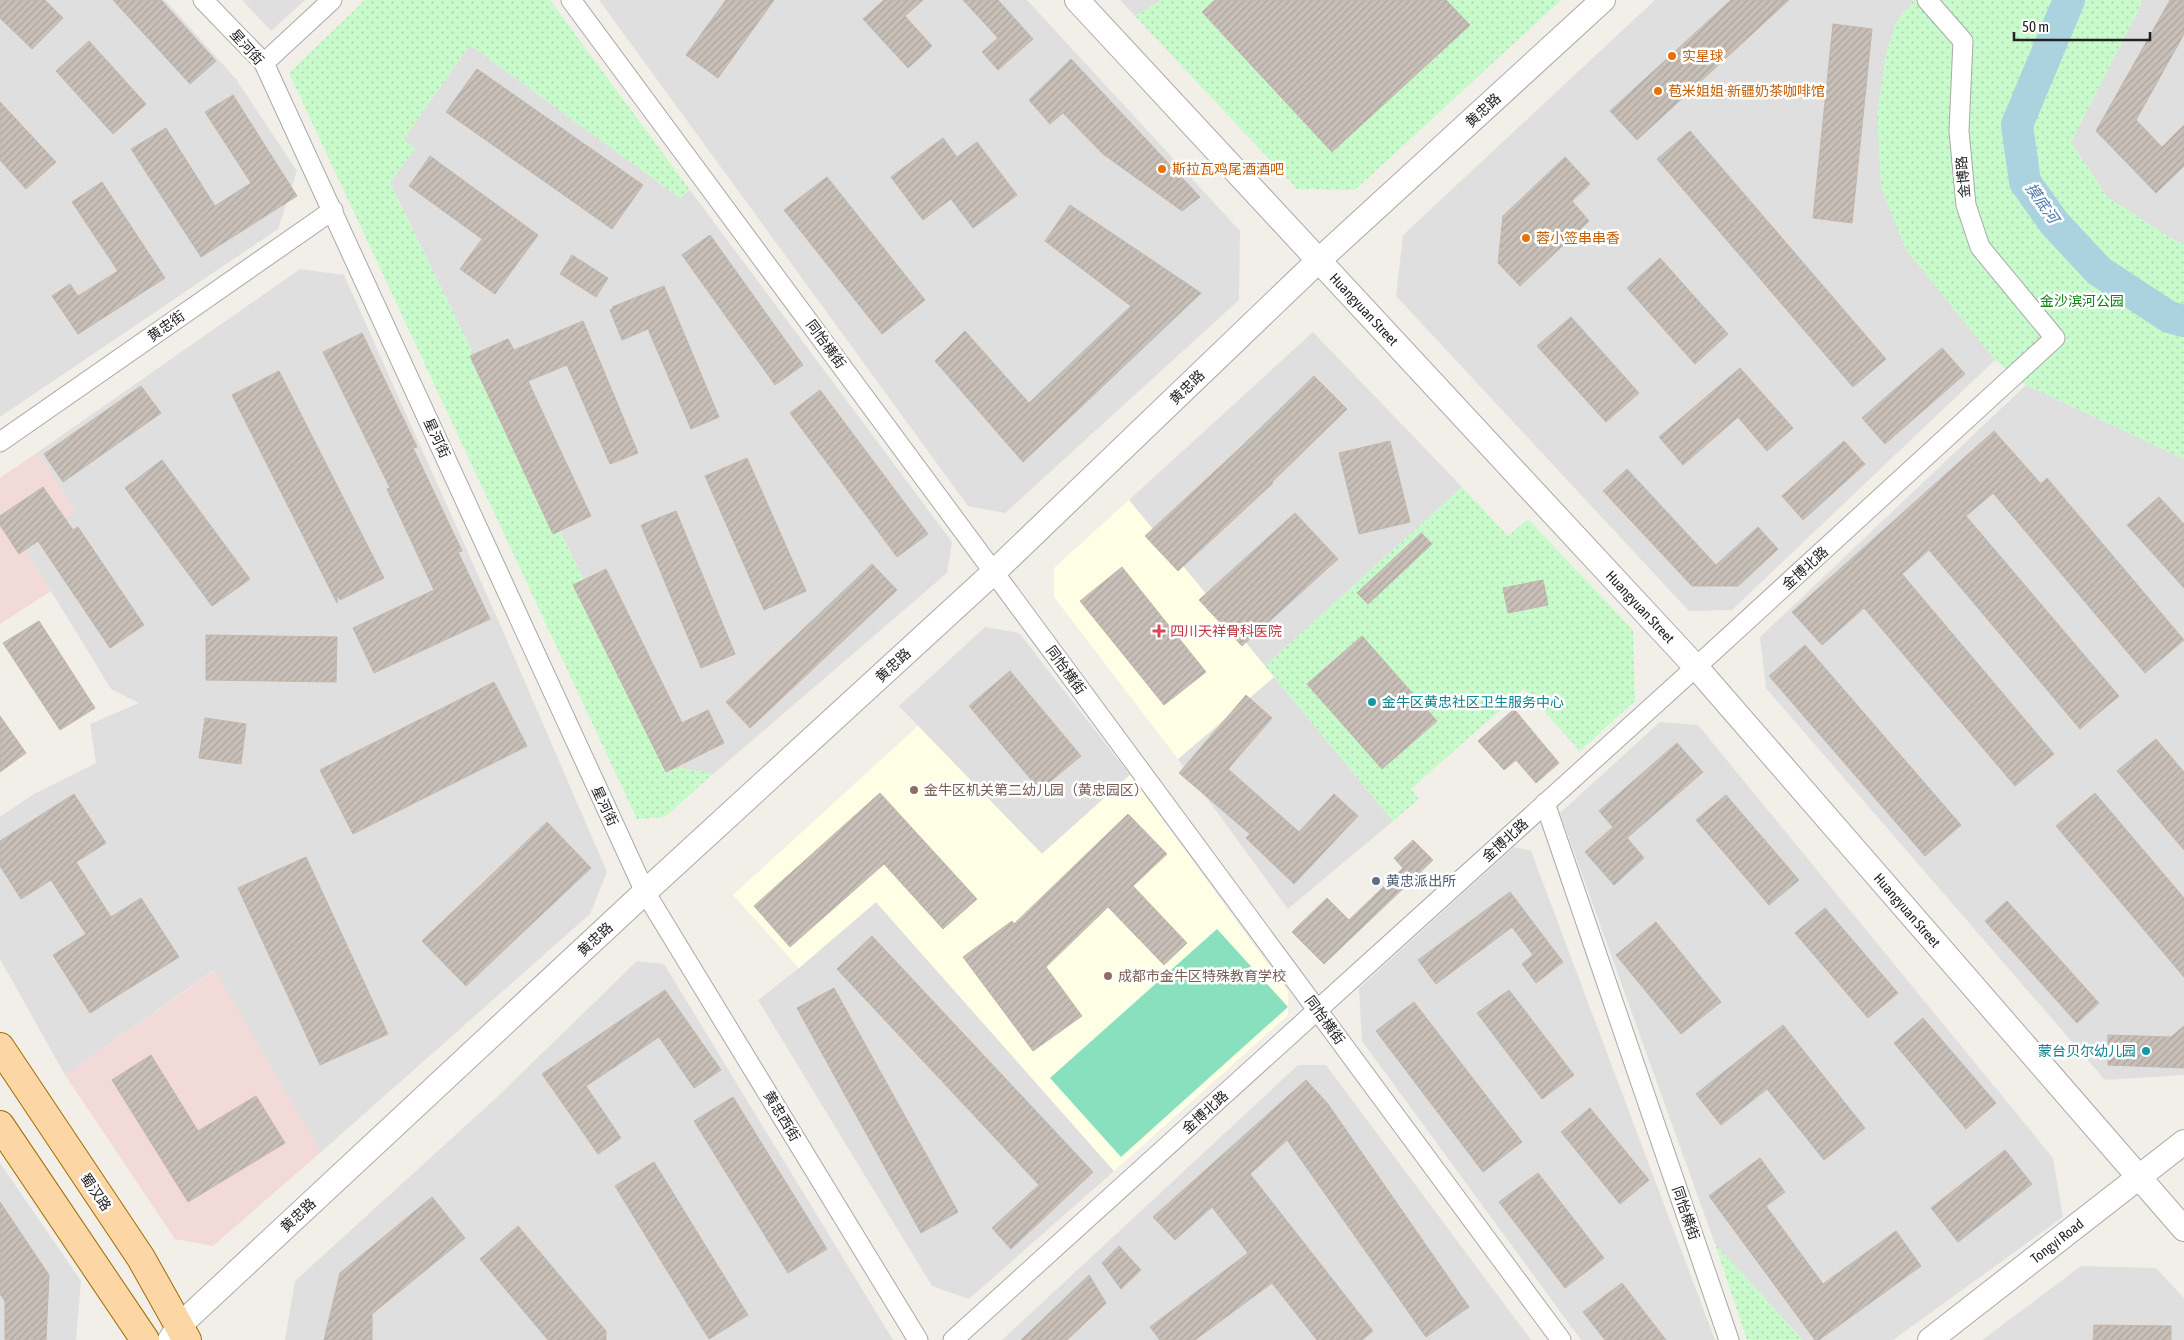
<svg xmlns="http://www.w3.org/2000/svg" width="2184" height="1340" font-family="'Asap Condensed','Noto Sans SC',sans-serif">
	<style>
		.residential { fill: #e0dfdf }
		.commercial { fill: #f2dad9 }
		.education { fill: #ffffe5 }
		.park { fill: url(#park-dots) }
		.pitch { fill: #88e0be }
		.lines { fill: none; stroke-linecap: round; stroke-linejoin: round }
		.river { stroke: #aad3df; stroke-width: 32 }
		.building { fill: url(#building-hatch); stroke: #c4b6ab }
		.minor-casing { stroke: #a9a9a9; stroke-width: 21 }
		.tertiary-casing { stroke: #a9a9a9; stroke-width: 26 }
		.primary-casing { stroke: #a06b00; stroke-width: 30 }
		.minor { stroke: #fff; stroke-width: 19 }
		.tertiary { stroke: #fff; stroke-width: 24 }
		.primary { stroke: #fcd6a4; stroke-width: 28 }
		.food-dot { fill: #e8710a; stroke: #fff; stroke-width: 2 }
		.health-dot { fill: #e0444e; stroke: #fff; stroke-width: 2 }
		.culture-dot { fill: #0f9aa8; stroke: #fff; stroke-width: 2 }
		.education-dot { fill: #8d6e63; stroke: #fff; stroke-width: 2 }
		.service-dot { fill: #5c6f8a; stroke: #fff; stroke-width: 2 }
		.labels { text-anchor: middle; stroke-width: 5; stroke-linejoin: round; paint-order: stroke }
		.street-label { font-size: 14px; fill: #222; stroke: #fff }
		.food-label { font-size: 14px; fill: #c56008; stroke: #fff; text-anchor: start }
		.park-label { font-size: 14px; fill: #0c8416; stroke: #fff }
		.health-label { font-size: 14px; fill: #be3a42; stroke: #fff; text-anchor: start }
		.culture-label { font-size: 14px; fill: #0d838f; stroke: #fff; text-anchor: start }
		.education-label { font-size: 14px; fill: #785e54; stroke: #fff; text-anchor: start }
		.service-label { font-size: 14px; fill: #4e5e75; stroke: #fff; text-anchor: start }
		.water-label { font-size: 15px; font-style: italic; fill: #4a7aab; stroke: #fff }
	</style>
	<defs>
		<pattern id="park-dots" width="8" height="8" patternUnits="userSpaceOnUse" patternTransform="scale(1.25)"><rect width="8" height="8" fill="#c8facc"/><path d="M2 2h.1M6 6h.1" fill="none" stroke="#acd6af" stroke-width="1.8" stroke-linecap="round"/></pattern>
		<pattern id="building-hatch" width="6" height="6" patternUnits="userSpaceOnUse" patternTransform="scale(1.25)"><rect width="6" height="6" fill="#c7bfb8"/><path d="M-1 1l2-2M0 6l6-6M5 7l2-2" fill="none" stroke="#aba49e"/></pattern>
	</defs>
	<rect width="100%" height="100%" fill="#f2efe9"/>
	<g class="residential">
		<path d="M0,0H165L236,79L297,171L278,229L0,417Z"/>
		<path d="M242,0H305L271,31Z"/>
		<path d="M599,0H1027L1240,231L1239,300L1005,513L968,506Z"/>
		<path d="M1120,0H1161L1135,16Z"/>
		<path d="M1655,0H1914L1896,23L1887,50L1877,115L1905,248L1995,360L1732,610L1689,611L1396,296L1403,235Z"/>
		<path d="M2141,0H2184V243L2174,240L2107,197L2071,142L2141,5Z"/>
		<path d="M470,45L680,198L690,190L952,542L947,573L713,774L675,767L390,183L415,149L403,140Z"/>
		<path d="M300,269L344,275L499,622L607,872L590,914L321,1152L214,970L65,1075L0,959V817L34,794L96,763L90,724L139,703L111,689L21,542L76,512L38,452Z"/>
		<path d="M1313,332L1462,487L1265,666L1129,500Z"/>
		<path d="M2026,385L2184,459V1075L2105,1080L1766,688L1760,637Z"/>
		<path d="M985,627L1019,633L1130,775L1042,854L899,706Z"/>
		<path d="M1274,677L1393,821L1288,909L1178,759Z"/>
		<path d="M1660,722L1698,725L2053,1158L2063,1217L1893,1340H1803L1715,1244L1560,813Z"/>
		<path d="M1514,847L1531,851L1715,1340H1581L1362,1041L1359,988Z"/>
		<path d="M875,901L1114,1171L969,1299L932,1286L758,1000L799,968Z"/>
		<path d="M637,961L664,964L893,1340H285L295,1281L495,1099Z"/>
		<path d="M1298,1065H1326L1531,1340H1002Z"/>
		<path d="M0,1163L81,1281L76,1340H0Z"/>
		<path d="M2081,1266L2156,1268L2184,1298V1340H1982Z"/>
	</g>
	<g class="commercial">
		<path d="M38,452L76,512L21,542L51,591L0,624V478Z"/>
		<path d="M215,970L321,1152L213,1246L175,1239L65,1075Z"/>
	</g>
	<g class="education">
		<path d="M1129,500L1274,677L1178,759L1054,597V568Z"/>
		<path d="M918,726L1042,854L1130,775L1288,992V1015L1114,1171L876,902L799,968L733,895Z"/>
	</g>
	<g class="park">
		<path d="M365,0H550L690,190L680,198L470,45L404,139L415,149L390,183L675,767L713,774L665,817L637,819L289,73Z"/>
		<path d="M1161,0H1561L1355,190L1297,189L1135,16Z"/>
		<path d="M1914,0H2141V5L2071,142L2107,197L2174,240L2184,243V459L2026,385L1995,360L1905,248L1881,187L1877,115L1887,50L1896,23Z"/>
		<path d="M1462,487L1508,536L1528,519L1633,630L1635,701L1580,751L1524,689L1411,789L1419,799L1393,821L1265,666Z"/>
		<path d="M1715,1244L1803,1340H1747Z"/>
	</g>
	<path class="pitch" d="M1217,929L1288,1007L1121,1157L1050,1078Z"/>
	<g class="lines">
		<path class="river" d="M2069,0L2017,125L2025,182L2055,224L2099,271L2169,317L2184,321"/>
	</g>
	<g class="building">
		<path d="M0,0H45L63,18L32,49L0,18Z"/>
		<path d="M113,0H161L216,61L190,84Z"/>
		<path d="M726,0H774L718,78L686,55Z"/>
		<path d="M884,0H923L905,16L932,46L908,68L863,19Z"/>
		<path d="M963,0H998L1033,39L998,70L982,52L998,38Z"/>
		<path d="M1215,0H1446L1470,25L1332,152L1202,12Z"/>
		<path d="M1731,0H1789L1637,140L1610,111Z"/>
		<path d="M2170,0H2184V34L2136,120L2162,147L2184,125V166L2156,193L2096,131Z"/>
		<path d="M1833,24L1872,29L1852,223L1813,218Z"/>
		<path d="M89,41L146,104L113,134L56,71Z"/>
		<path d="M1071,59L1200,197L1182,211L1103,154L1063,113L1050,124L1029,100Z"/>
		<path d="M477,69L643,185L612,229L446,112Z"/>
		<path d="M233,95L297,196L201,257L131,149L166,128L215,206L251,183L205,112Z"/>
		<path d="M0,102L56,162L26,189L0,160Z"/>
		<path d="M1690,131L1886,359L1853,387L1657,159Z"/>
		<path d="M943,138L957,157L977,142L1017,195L973,228L951,199L923,220L891,177Z"/>
		<path d="M430,156L538,235L495,294L460,269L482,239L409,186Z"/>
		<path d="M1565,157L1590,184L1572,201L1589,221L1520,286L1498,263L1503,216Z"/>
		<path d="M827,177L925,300L882,334L784,210Z"/>
		<path d="M102,182L165,278L78,334L52,296L70,284L78,296L118,271L72,202Z"/>
		<path d="M1070,205L1201,293L1023,462L935,361L965,331L1029,403L1131,306L1045,241Z"/>
		<path d="M710,235L803,365L775,385L682,255Z"/>
		<path d="M572,255L608,278L596,297L560,274Z"/>
		<path d="M1660,258L1728,334L1695,364L1627,288Z"/>
		<path d="M664,286L719,417L691,429L648,329L622,340L610,310L614,308L612,307Z"/>
		<path d="M1571,317L1639,393L1606,422L1537,346Z"/>
		<path d="M583,321L638,453L610,464L567,365L528,381L591,516L553,534L470,356L508,339L514,350Z"/>
		<path d="M362,333L417,447L413,448L462,551L458,552L490,619L374,673L353,628L434,590L387,489L390,488L323,352Z"/>
		<path d="M1942,348L1965,374L1885,444L1862,418Z"/>
		<path d="M1740,368L1793,428L1767,451L1738,417L1683,465L1659,437Z"/>
		<path d="M279,371L384,578L340,600L337,595V603L232,395Z"/>
		<path d="M1314,376L1347,409L1272,482L1273,483L1178,571L1145,536L1240,448Z"/>
		<path d="M141,386L161,413L63,482L44,454Z"/>
		<path d="M820,390L928,534L897,557L790,413Z"/>
		<path d="M1994,431L2041,484L2047,478L2184,640L2145,673L1993,493L1966,516L2119,696L2080,729L1929,550L1902,574L2054,754L2015,786L1864,608L1822,645L1792,612Z"/>
		<path d="M1390,441L1410,522L1359,534L1339,453Z"/>
		<path d="M1844,441L1865,464L1803,520L1782,496Z"/>
		<path d="M747,458L806,591L764,610L705,476Z"/>
		<path d="M162,460L250,579L212,606L125,488Z"/>
		<path d="M1627,469L1716,565L1758,527L1778,549L1738,586H1692L1603,491Z"/>
		<path d="M43,487L73,530L78,527L144,625L110,648L38,541L19,554L0,525V516Z"/>
		<path d="M2159,497L2184,524V588L2127,525Z"/>
		<path d="M676,511L735,654L701,668L641,525Z"/>
		<path d="M1295,513L1338,559L1242,646L1199,600Z"/>
		<path d="M1421,533L1432,544L1368,604L1357,593Z"/>
		<path d="M872,564L897,590L750,728L726,702Z"/>
		<path d="M1122,567L1206,672L1164,705L1080,601Z"/>
		<path d="M606,569L682,723L708,710L724,743L666,772L573,585Z"/>
		<path d="M1543,580L1548,605L1508,613L1503,588Z"/>
		<path d="M39,621L95,708L60,730L3,643Z"/>
		<path d="M206,635L337,637L336,682L206,680Z"/>
		<path d="M1362,636L1437,721L1382,769L1307,684Z"/>
		<path d="M1805,645L1961,825L1925,856L1769,676Z"/>
		<path d="M1010,671L1081,756L1040,790L969,706Z"/>
		<path d="M494,682L527,746L353,834L320,770Z"/>
		<path d="M1246,695L1272,718L1228,769L1299,832L1334,794L1358,816L1294,884L1246,838L1250,834L1179,773Z"/>
		<path d="M1514,709L1559,763L1536,783L1516,760L1504,770L1478,741Z"/>
		<path d="M0,716L26,753L0,772Z"/>
		<path d="M205,718L246,724L241,764L199,758Z"/>
		<path d="M2156,739L2184,772V850L2117,771Z"/>
		<path d="M1677,743L1703,772L1627,838L1644,858L1614,885L1585,852L1613,827L1599,811Z"/>
		<path d="M880,793L977,899L943,929L884,864L790,947L754,906Z"/>
		<path d="M2095,793L2184,898V977L2056,826Z"/>
		<path d="M74,794L106,843L76,862L111,917L141,898L179,957L90,1013L53,955L86,934L51,880L21,899L0,866V841Z"/>
		<path d="M1726,795L1799,880L1769,905L1696,820Z"/>
		<path d="M1128,814L1167,854L1133,886L1187,943L1164,965L1108,907L1046,967L1082,1016L1033,1051L963,957L1012,921L1014,924Z"/>
		<path d="M547,822L591,868L466,986L422,941Z"/>
		<path d="M1413,840L1433,860L1324,964L1292,932L1327,898L1349,920L1403,868L1394,858Z"/>
		<path d="M306,857L388,1034L320,1065L238,888Z"/>
		<path d="M1510,892L1563,962L1536,983L1522,964L1533,955L1512,927L1436,984L1418,960Z"/>
		<path d="M2007,901L2099,1003L2077,1023L1985,921Z"/>
		<path d="M1825,908L1898,993L1868,1018L1795,933Z"/>
		<path d="M1656,922L1721,1002L1681,1034L1616,955Z"/>
		<path d="M872,936L1093,1172L1011,1249L992,1228L1039,1185L837,969Z"/>
		<path d="M834,988L958,1212L921,1233L797,1008Z"/>
		<path d="M665,990L721,1070L694,1088L659,1037L586,1086L621,1138L598,1154L542,1074Z"/>
		<path d="M1509,990L1574,1075L1542,1099L1477,1013Z"/>
		<path d="M1414,1002L1522,1142L1483,1172L1376,1031Z"/>
		<path d="M1923,1018L1996,1103L1966,1129L1894,1043Z"/>
		<path d="M1783,1025L1865,1128L1824,1160L1767,1089L1721,1125L1696,1094Z"/>
		<path d="M2184,1026V1068L2108,1065V1035L2171,1037Z"/>
		<path d="M151,1055L198,1131L256,1096L285,1143L188,1202L112,1080Z"/>
		<path d="M1306,1080L1328,1104L1469,1307L1426,1337L1287,1140L1250,1174L1373,1331L1362,1340H1317L1272,1283L1195,1340H1160L1150,1327L1248,1253L1212,1207L1175,1240L1153,1217Z"/>
		<path d="M733,1097L827,1249L788,1273L694,1121Z"/>
		<path d="M1590,1108L1649,1180L1620,1204L1561,1132Z"/>
		<path d="M2005,1150L2032,1184L1958,1242L1931,1208Z"/>
		<path d="M1760,1158L1785,1192L1766,1206L1823,1284L1896,1231L1921,1266L1819,1340H1815L1709,1196Z"/>
		<path d="M654,1162L748,1315L709,1339L615,1186Z"/>
		<path d="M1538,1173L1604,1258L1565,1288L1499,1202Z"/>
		<path d="M432,1197L465,1238L372,1314V1340H324L340,1273Z"/>
		<path d="M0,1202L49,1275L46,1340H5V1301L0,1294Z"/>
		<path d="M518,1226L606,1331V1340H548L480,1259Z"/>
		<path d="M1119,1246L1141,1270L1121,1289L1102,1263Z"/>
		<path d="M1089,1275L1106,1303L1067,1340H1021Z"/>
		<path d="M1622,1283L1666,1340H1605L1583,1312Z"/>
		<path d="M2094,1325L2171,1326V1340H2093Z"/>
	</g>
	<g class="lines">
		<g class="minor-casing">
			<g id="minor">
				<path d="M203,0L264,63L645,892L918,1340"/>
				<path d="M571,0L1561,1340"/>
				<path d="M264,63L332,0"/>
				<path d="M0,442L333,210"/>
				<path d="M1545,803L1729,1340"/>
				<path d="M953,1340L1696,667L2055,338L1980,247L1966,205L1959,131L1963,41L1927,0"/>
			</g>
		</g>
		<g class="tertiary-casing">
			<g id="tertiary">
				<path id="s1" d="M1077,0L1696,667L2184,1229"/>
				<path d="M170,1340L179,1326L645,892L994,572L1318,261L1603,0"/>
				<path id="s2" d="M1930,1340L2184,1142"/>
			</g>
		</g>
		<g class="primary-casing">
			<g id="primary">
				<path d="M0,1047L141,1258L187,1340"/>
				<path d="M0,1125L145,1340"/>
			</g>
		</g>
		<use href="#minor" class="minor"/>
		<use href="#tertiary" class="tertiary"/>
		<use href="#primary" class="primary"/>
	</g>
	<g class="food-dot">
		<circle cx="1672" cy="56" r="5"/>
		<circle cx="1658" cy="91" r="5"/>
		<circle cx="1162" cy="169" r="5"/>
		<circle cx="1526" cy="238" r="5"/>
	</g>
	<path class="health-dot" d="M1156.5 623.5h5v5h5v5h-5v5h-5v-5h-5v-5h5z"/>
	<g class="culture-dot">
		<circle cx="1372" cy="702" r="5"/>
		<circle cx="2146" cy="1051" r="5"/>
	</g>
	<g class="education-dot">
		<circle cx="914" cy="790" r="5"/>
		<circle cx="1108" cy="976" r="5"/>
	</g>
	<circle class="service-dot" cx="1376" cy="881" r="5"/>
	<g class="labels">
		<g class="street-label">
			<text transform="translate(247 47) rotate(48)" y="5">星河街</text>
			<text transform="translate(1483 110) rotate(-43)" y="5">黄忠路</text>
			<text transform="translate(1963 177) rotate(-95)" y="5">金博路</text>
			<text dy="5" stroke="none"><textPath href="#s1" startOffset="422">Huangyuan Street</textPath></text>
			<text transform="translate(166 326) rotate(-35)" y="5">黄忠街</text>
			<text transform="translate(826 344) rotate(54)" y="5">同怡横街</text>
			<text transform="translate(1187 387) rotate(-44)" y="5">黄忠路</text>
			<text transform="translate(437 438) rotate(65)" y="5">星河街</text>
			<text transform="translate(1805 568) rotate(-42)" y="5">金博北路</text>
			<text dy="5" stroke="none"><textPath href="#s1" startOffset="828">Huangyuan Street</textPath></text>
			<text transform="translate(893 665) rotate(-43)" y="5">黄忠路</text>
			<text transform="translate(1066 670) rotate(54)" y="5">同怡横街</text>
			<text transform="translate(605 806) rotate(65)" y="5">星河街</text>
			<text transform="translate(1505 840) rotate(-42)" y="5">金博北路</text>
			<text dy="5" stroke="none"><textPath href="#s1" startOffset="1232">Huangyuan Street</textPath></text>
			<text transform="translate(595 939) rotate(-43)" y="5">黄忠路</text>
			<text transform="translate(1325 1020) rotate(54)" y="5">同怡横街</text>
			<text transform="translate(1205 1112) rotate(-42)" y="5">金博北路</text>
			<text transform="translate(782 1116) rotate(59)" y="5">黄忠西街</text>
			<text transform="translate(96 1192) rotate(56)" y="5">蜀汉路</text>
			<text transform="translate(1686 1213) rotate(71)" y="5">同怡横街</text>
			<text transform="translate(298 1215) rotate(-43)" y="5">黄忠路</text>
			<text dy="5" stroke="none"><textPath href="#s2" startOffset="161">Tongyi Road</textPath></text>
		</g>
		<g class="food-label">
			<text x="1682" y="61">实星球</text>
			<text x="1668" y="96">苞米姐姐·新疆奶茶咖啡馆</text>
			<text x="1172" y="174">斯拉瓦鸡尾酒酒吧</text>
			<text x="1536" y="243">蓉小签串串香</text>
		</g>
		<g class="park-label">
			<text x="2082" y="306">金沙滨河公园</text>
		</g>
		<g class="health-label">
			<text x="1170" y="636">四川天祥骨科医院</text>
		</g>
		<g class="culture-label">
			<text x="1382" y="707">金牛区黄忠社区卫生服务中心</text>
			<text x="2136" y="1056" text-anchor="end">蒙台贝尔幼儿园</text>
		</g>
		<g class="education-label">
			<text x="924" y="795">金牛区机关第二幼儿园（黄忠园区）</text>
			<text x="1118" y="981">成都市金牛区特殊教育学校</text>
		</g>
		<g class="service-label">
			<text x="1386" y="886">黄忠派出所</text>
		</g>
		<g class="water-label">
			<text transform="translate(2042 203) rotate(55)" y="5">摸底河</text>
		</g>
	</g>
	<path d="M2014 32v8h136v-8" fill="none" stroke="#222222" stroke-width="2.5"/>
	<text x="2022" y="32" font-size="15" fill="#222222" stroke="#ffffff" stroke-width="4" paint-order="stroke">50 m</text>
</svg>
